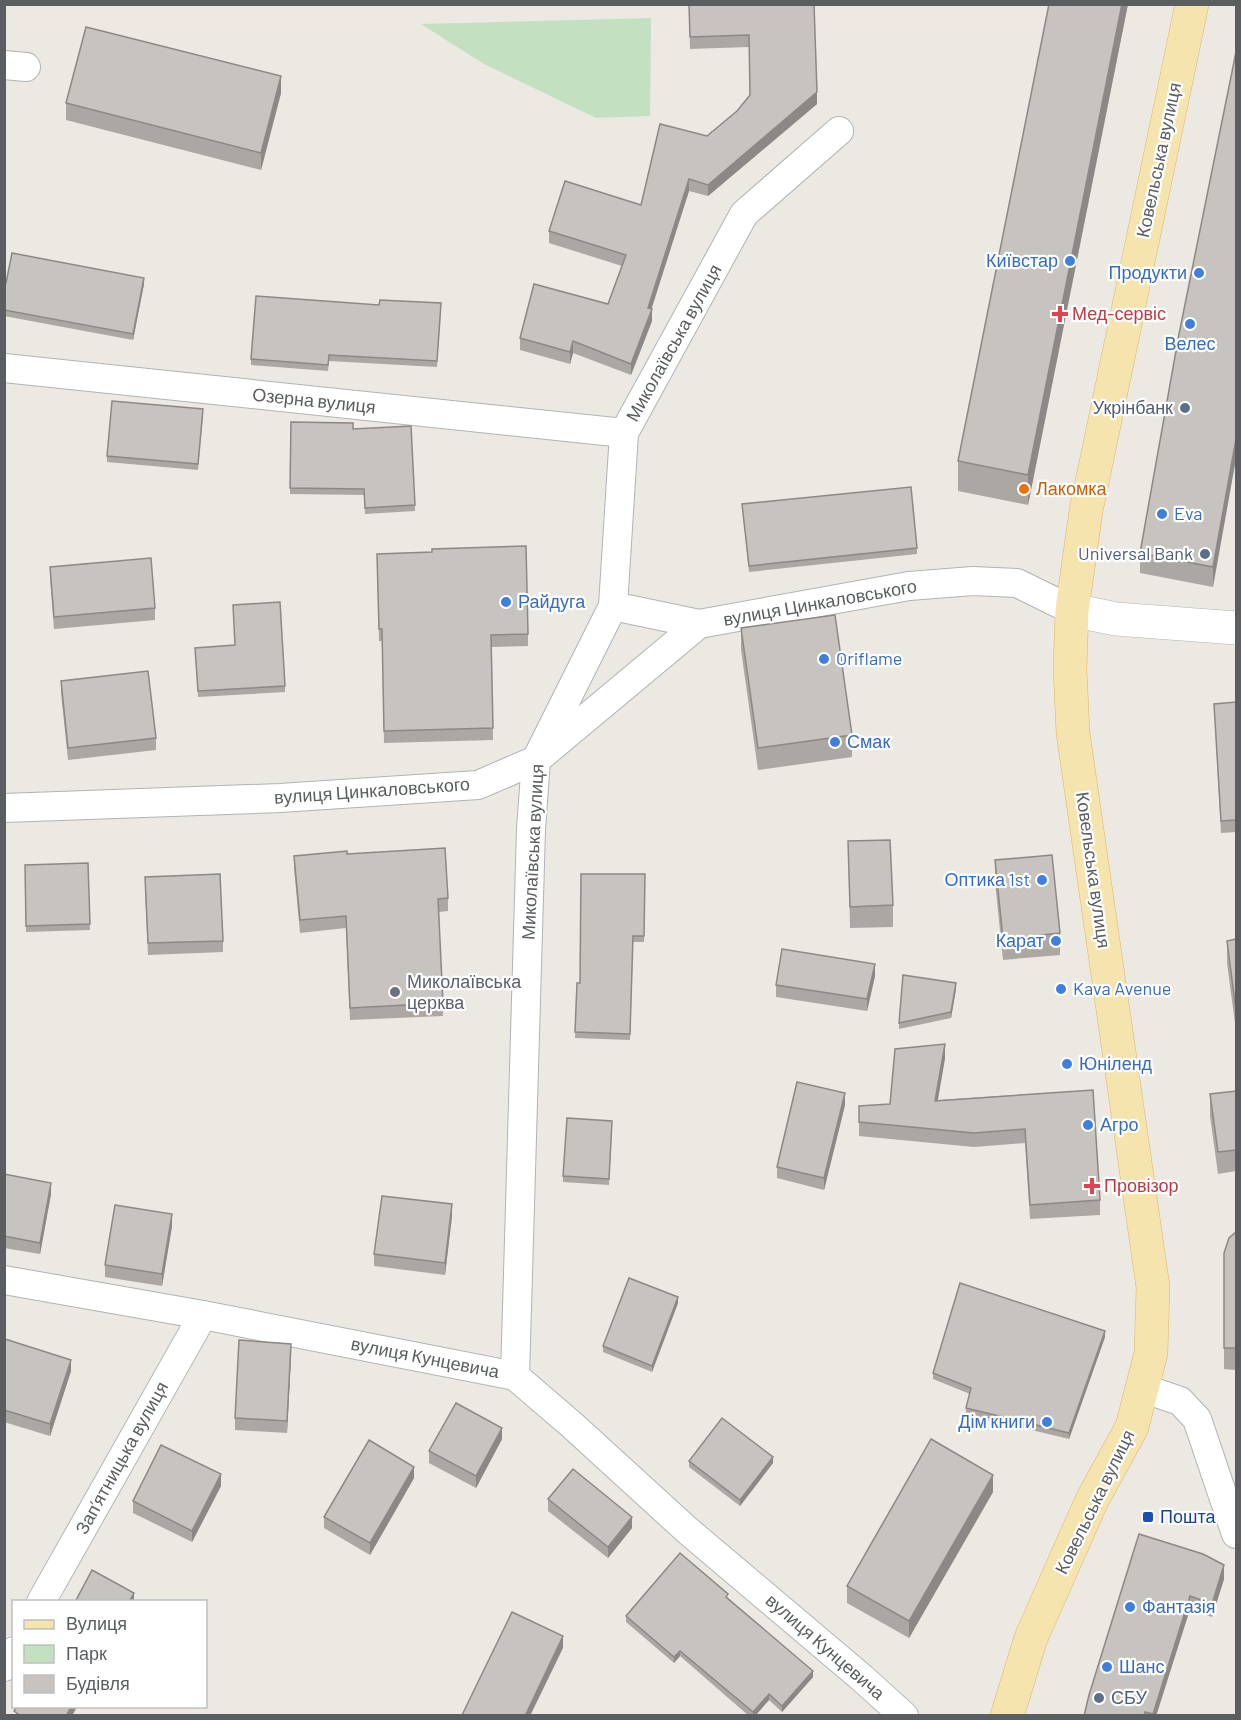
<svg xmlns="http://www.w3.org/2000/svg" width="1241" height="1720" font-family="Barlow,sans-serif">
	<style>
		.green { fill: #c3e0c1 }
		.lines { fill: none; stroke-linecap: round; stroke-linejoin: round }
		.minor-casing { stroke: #b0b3b6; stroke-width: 30 }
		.tertiary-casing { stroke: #b0b3b6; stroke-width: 34 }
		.primary-casing { stroke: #e0b566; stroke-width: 34 }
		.minor { stroke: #fff; stroke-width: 28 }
		.tertiary { stroke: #fff; stroke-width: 33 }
		.primary { stroke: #f5e4ad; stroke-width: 33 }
		.wall { fill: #aba8a4 }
		.shaded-wall { fill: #8b8886 }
		.building { fill: #c7c3bf; stroke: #8b8886; stroke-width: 1.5 }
		.shop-dot { fill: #3f7fe0; stroke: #fff; stroke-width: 2 }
		.health-dot { fill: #e0444e; stroke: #fff; stroke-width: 2 }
		.service-dot { fill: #5c6f8a; stroke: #fff; stroke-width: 2 }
		.food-dot { fill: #e8710a; stroke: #fff; stroke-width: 2 }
		.worship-dot { fill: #6b7280; stroke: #fff; stroke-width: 2 }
		.transit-dot { fill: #1a4fb4; stroke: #fff; stroke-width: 2 }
		.labels { text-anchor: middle; stroke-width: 4.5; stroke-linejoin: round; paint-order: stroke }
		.street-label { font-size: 18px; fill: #5a5e61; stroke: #fff }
		.shop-label { font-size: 18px; fill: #366cbe; stroke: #fff; text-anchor: start }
		.health-label { font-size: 18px; fill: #be3a42; stroke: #fff; text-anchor: start }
		.service-label { font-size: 18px; fill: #4e5e75; stroke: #fff; text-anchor: end }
		.food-label { font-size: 18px; fill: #c56008; stroke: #fff; text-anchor: start }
		.worship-label { font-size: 18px; fill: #5b616d; stroke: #fff; text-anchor: start }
		.transit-label { font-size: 18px; fill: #164399; stroke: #fff; text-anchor: start }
	</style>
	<rect width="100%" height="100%" fill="#ebe9e2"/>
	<path class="green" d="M651,18L650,116L596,118L484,64L421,24Z"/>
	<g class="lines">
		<g class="minor-casing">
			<g id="minor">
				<path d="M4,65L26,67"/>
				<path d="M4,368L624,433"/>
				<path d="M613,606L699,624"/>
				<path d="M4,808L280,798L478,785L536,760L699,624L909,586L973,581L1017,583L1072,610"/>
				<path d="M4,1280L203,1315L515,1376L572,1425L687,1530L862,1678L904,1716"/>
				<path d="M515,1376L531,829L536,760L613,606L624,433L744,214L839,131"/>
				<path d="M1142,1388L1180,1401L1197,1419L1236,1534"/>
				<path d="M41,1602L203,1315"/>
				<path d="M4,1667L14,1651"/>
			</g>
		</g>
		<g class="tertiary-casing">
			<path id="tertiary" d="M1072,610L1116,619L1236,628"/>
		</g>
		<g class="primary-casing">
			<path id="primary" d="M1007,1716L1031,1638L1092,1500L1132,1427L1151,1353L1153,1287L1073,733L1070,669L1072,610L1086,511L1192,4"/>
		</g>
		<use href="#minor" class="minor"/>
		<use href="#tertiary" class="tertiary"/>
		<use href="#primary" class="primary"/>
	</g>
	<g class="wall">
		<path d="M814,4L817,104L708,196L689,191L651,309L652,321L631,375L573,353L570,364L520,350V338L608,304L622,266L549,243V231L641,205L707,136L737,111L750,95L749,47L690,49L689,5Z"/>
		<path d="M1049,4H1128L1028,505L958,491V461Z"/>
		<path d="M1236,52L1213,587L1140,573V553Z"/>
		<path d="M281,93L261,170L66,120V103Z"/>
		<path d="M4,283L144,284L133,340L4,316Z"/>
		<path d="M441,309L437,367L329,361L328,371L251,365V359Z"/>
		<path d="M203,415L198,470L107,462V456Z"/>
		<path d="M291,422L353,429L415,505V511L365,514L364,495L290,494Z"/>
		<path d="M742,504L917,548V554L749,572Z"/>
		<path d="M377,566L528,634V646L491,647L493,740L384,743L382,641H379Z"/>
		<path d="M50,567L155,608V620L54,629L50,578Z"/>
		<path d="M741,628L852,735V757L758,770L741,650Z"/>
		<path d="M195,648L285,686V692L198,697Z"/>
		<path d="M61,681L156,738V750L68,760L61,693Z"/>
		<path d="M1236,702V832L1221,833L1214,704Z"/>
		<path d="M848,841L893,905V927L850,928Z"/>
		<path d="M347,854L448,898V911L439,912L443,1016L350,1020L346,928L300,933L294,868V856Z"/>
		<path d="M995,860L1060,933V955L1003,960L995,882Z"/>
		<path d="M88,863L90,930L26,932L25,865Z"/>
		<path d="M645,874L644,942H633L630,1040L575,1038L577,983H580Z"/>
		<path d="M145,888L223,941V952L148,955Z"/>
		<path d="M1236,939V1031L1227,963V941Z"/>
		<path d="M875,976L867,1011L776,997V985Z"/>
		<path d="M956,989L951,1018L899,1029V1023Z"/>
		<path d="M945,1058L938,1100L1093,1090L1100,1200V1215L1030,1219L1025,1143L974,1147L859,1136V1122L890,1104Z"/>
		<path d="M1236,1091V1171L1218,1174L1210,1116V1094Z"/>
		<path d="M845,1105L824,1190L777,1178V1167Z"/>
		<path d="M612,1121L609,1185L563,1182V1176Z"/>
		<path d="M4,1174L51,1194L40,1254L4,1248Z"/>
		<path d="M452,1216L445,1275L374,1266V1254Z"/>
		<path d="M172,1226L162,1286L105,1277V1265Z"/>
		<path d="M1236,1232V1370L1224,1369V1253Z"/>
		<path d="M678,1303L652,1372L603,1352V1346Z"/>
		<path d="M1105,1337L1069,1439L966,1414V1408L970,1394L933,1379V1373Z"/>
		<path d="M4,1340L71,1371L50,1436L4,1422Z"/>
		<path d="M291,1355L287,1433L235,1430V1418Z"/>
		<path d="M502,1439L476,1488L429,1463V1451Z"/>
		<path d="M689,1461L773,1463L740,1506L689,1467Z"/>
		<path d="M414,1478L370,1555L324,1528V1517Z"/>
		<path d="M221,1486L192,1542L133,1513V1501Z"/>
		<path d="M993,1492L909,1638L847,1603V1586Z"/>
		<path d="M548,1499L632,1528L608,1558L548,1511Z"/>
		<path d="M1203,1554L1224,1579L1212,1617L1190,1609L1156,1716H1084Z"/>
		<path d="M728,1598L813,1677L782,1712L769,1700L755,1716H749L680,1656L674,1663L626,1622V1616Z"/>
	</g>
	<g class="shaded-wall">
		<path d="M1122,4H1128L1028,505V475Z"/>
		<path d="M281,76V93L261,170V153Z"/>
		<path d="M817,92V104L708,196V185Z"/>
		<path d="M689,179V191L648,320V308Z"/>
		<path d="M144,278V284L133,340V334Z"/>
		<path d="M652,309V321L631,375V364Z"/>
		<path d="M573,341V353L570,364V352Z"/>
		<path d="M1236,439V459L1213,587V567Z"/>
		<path d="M875,964V976L867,1011V999Z"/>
		<path d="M956,983V989L951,1018V1012Z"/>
		<path d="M945,1044V1058L935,1115V1101Z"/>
		<path d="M845,1093V1105L824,1190V1178Z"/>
		<path d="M51,1183V1194L40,1254V1243Z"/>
		<path d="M452,1204V1216L445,1275V1263Z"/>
		<path d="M172,1214V1226L162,1286V1274Z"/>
		<path d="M678,1297V1303L652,1372V1366Z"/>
		<path d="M1105,1331V1337L1069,1439V1433Z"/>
		<path d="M291,1344V1355L287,1433V1421Z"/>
		<path d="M71,1360V1371L50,1436V1424Z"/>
		<path d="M502,1428V1439L476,1488V1476Z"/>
		<path d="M773,1457V1463L740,1506V1500Z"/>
		<path d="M414,1467V1478L370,1555V1543Z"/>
		<path d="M221,1474V1486L192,1542V1531Z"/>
		<path d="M993,1475V1492L909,1638V1621Z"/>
		<path d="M632,1517V1528L608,1558V1547Z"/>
		<path d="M1224,1565V1579L1212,1617V1604Z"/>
		<path d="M134,1593V1602H129Z"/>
		<path d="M1190,1596V1609L1156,1716H1153Z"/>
		<path d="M563,1636V1648L530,1716H525Z"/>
		<path d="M680,1651V1656L674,1663V1657Z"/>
		<path d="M813,1671V1677L782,1712V1706Z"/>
		<path d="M769,1694V1700L755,1716H753V1712Z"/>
		<path d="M71,1707H77L72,1716H66Z"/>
	</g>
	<g class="building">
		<path d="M712,4H814L817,92L708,185L689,179L648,308L652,309L631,364L573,341L570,352L520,338L534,284L608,304L626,255L549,231L565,181L641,205L660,124L707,136L737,111L750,95L749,35L690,37L689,5Z"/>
		<path d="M1049,4H1122L1028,475L958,461Z"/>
		<path d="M86,27L281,76L261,153L66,103Z"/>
		<path d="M1236,52V439L1213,567L1140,553L1179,334Z"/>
		<path d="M12,253L144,278L133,334L4,310V283H6Z"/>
		<path d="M256,296L379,305L380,300L441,303L437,361L329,355L328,365L251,359Z"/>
		<path d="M112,401L203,409L198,464L107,456Z"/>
		<path d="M291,422L353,423V429L411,426L415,505L365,508L364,489L290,488Z"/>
		<path d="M911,487L917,548L749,566L742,504Z"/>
		<path d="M526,546L528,634L491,635L493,728L384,731L382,629H379L377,554L432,552V549Z"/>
		<path d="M151,558L155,608L54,617L50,567Z"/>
		<path d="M280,602L285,686L198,691L195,648L235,645L233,605Z"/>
		<path d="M835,615L852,735L758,748L741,628Z"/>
		<path d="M148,671L156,738L68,748L61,681Z"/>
		<path d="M1236,702V820L1221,821L1214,704Z"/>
		<path d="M890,840L893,905L850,907L848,841Z"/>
		<path d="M445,848L448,898L438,899L443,1003L350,1008L346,916L300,920L294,856L347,851V854Z"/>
		<path d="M1052,855L1060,933L1003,939L995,860Z"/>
		<path d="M88,863L90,924L26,926L25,865Z"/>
		<path d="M220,874L223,941L148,943L145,877Z"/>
		<path d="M581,874H645L644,936H633L630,1034L575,1032L577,983H580Z"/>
		<path d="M1236,939V1010L1227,941Z"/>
		<path d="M782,949L875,964L867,999L776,985Z"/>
		<path d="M903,975L956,983L951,1012L899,1023Z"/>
		<path d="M945,1044L935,1101L1093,1090L1100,1200L1030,1205L1025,1129L974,1133L859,1122V1106L890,1104L895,1049Z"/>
		<path d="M797,1082L845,1093L824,1178L777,1167Z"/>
		<path d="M1236,1091V1150L1218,1152L1210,1094Z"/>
		<path d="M567,1118L612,1121L609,1179L563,1176Z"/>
		<path d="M4,1174L51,1183L40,1243L4,1236Z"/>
		<path d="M382,1196L452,1204L445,1263L374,1254Z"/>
		<path d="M115,1205L172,1214L162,1274L105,1265Z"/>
		<path d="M1236,1232V1348H1224V1253L1229,1238Z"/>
		<path d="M629,1278L678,1297L652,1366L603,1346Z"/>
		<path d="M960,1283L1105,1331L1069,1433L966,1408L971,1388L933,1373Z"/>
		<path d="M5,1339L71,1360L50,1424L4,1410Z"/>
		<path d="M239,1340L291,1344L287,1421L235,1418Z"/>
		<path d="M456,1403L502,1428L476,1476L429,1451Z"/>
		<path d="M722,1418L773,1457L740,1500L689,1461Z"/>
		<path d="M931,1439L993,1475L909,1621L847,1586Z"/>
		<path d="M369,1440L414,1467L370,1543L324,1517Z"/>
		<path d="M161,1445L221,1474L192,1531L133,1501Z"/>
		<path d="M573,1469L632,1517L608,1547L548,1499Z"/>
		<path d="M1139,1534L1203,1554L1224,1565L1212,1604L1190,1596L1153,1714L1145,1712L1144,1716H1084L1089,1695Z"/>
		<path d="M680,1553L728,1594L726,1597L813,1671L782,1706L769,1694L753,1712L680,1651L674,1657L626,1616Z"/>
		<path d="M92,1570L134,1593L129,1602H75Z"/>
		<path d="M512,1612L563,1636L525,1716H463L462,1715Z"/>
		<path d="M17,1707H71L66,1716H21L14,1711Z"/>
	</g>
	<g class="shop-dot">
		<circle cx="1070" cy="261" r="6"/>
		<circle cx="1199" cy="273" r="6"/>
		<circle cx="1190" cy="324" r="6"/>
		<circle cx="1162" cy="514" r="6"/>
		<circle cx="506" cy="602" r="6"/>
		<circle cx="824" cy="659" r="6"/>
		<circle cx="835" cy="742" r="6"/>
		<circle cx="1042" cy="880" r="6"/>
		<circle cx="1056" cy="941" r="6"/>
		<circle cx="1061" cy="989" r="6"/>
		<circle cx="1067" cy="1064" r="6"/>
		<circle cx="1088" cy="1125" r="6"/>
		<circle cx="1047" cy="1422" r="6"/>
		<circle cx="1130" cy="1607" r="6"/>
		<circle cx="1107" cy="1667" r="6"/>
	</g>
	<g class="health-dot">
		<path d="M1057 305h6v6h6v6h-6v6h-6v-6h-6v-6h6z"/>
		<path d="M1089 1177h6v6h6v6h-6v6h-6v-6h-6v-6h6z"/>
	</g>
	<g class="service-dot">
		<circle cx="1185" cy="408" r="6"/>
		<circle cx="1205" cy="554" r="6"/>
		<circle cx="1099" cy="1698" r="6"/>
	</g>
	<circle class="food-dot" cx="1024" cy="489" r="6"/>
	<circle class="worship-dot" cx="395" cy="992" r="6"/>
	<rect class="transit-dot" x="1142" y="1511" width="12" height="12" rx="3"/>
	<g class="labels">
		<g class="street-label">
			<text transform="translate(1159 160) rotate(-78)" y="6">Ковельська вулиця</text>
			<text transform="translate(674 343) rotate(-61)" y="6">Миколаївська вулиця</text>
			<text transform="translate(314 401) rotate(6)" y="6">Озерна вулиця</text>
			<text transform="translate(820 603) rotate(-10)" y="6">вулиця Цинкаловського</text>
			<text transform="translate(372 791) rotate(-4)" y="6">вулиця Цинкаловського</text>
			<text transform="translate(533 852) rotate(-87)" y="6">Миколаївська вулиця</text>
			<text transform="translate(1093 870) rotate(82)" y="6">Ковельська вулиця</text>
			<text transform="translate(425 1358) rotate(11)" y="6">вулиця Кунцевича</text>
			<text transform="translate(122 1458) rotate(-61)" y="6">Запʼятницька вулиця</text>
			<text transform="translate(1095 1502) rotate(-64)" y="6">Ковельська вулиця</text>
			<text transform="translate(825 1647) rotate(41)" y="6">вулиця Кунцевича</text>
		</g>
		<g class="shop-label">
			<text x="1058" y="267" text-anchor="end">Київстар</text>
			<text x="1187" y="279" text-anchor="end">Продукти</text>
			<text x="1190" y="350" text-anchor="middle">Велес</text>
			<text x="1174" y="520">Eva</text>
			<text x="518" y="608">Райдуга</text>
			<text x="836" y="665">Oriflame</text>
			<text x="847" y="748">Смак</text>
			<text x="1030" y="886" text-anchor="end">Оптика 1st</text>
			<text x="1044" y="947" text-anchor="end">Карат</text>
			<text x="1073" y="995">Kava Avenue</text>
			<text x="1079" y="1070">Юніленд</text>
			<text x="1100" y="1131">Агро</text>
			<text x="1035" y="1428" text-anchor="end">Дім книги</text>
			<text x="1142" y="1613">Фантазія</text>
			<text x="1119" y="1673">Шанс</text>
		</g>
		<g class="health-label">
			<text x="1072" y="320">Мед-сервіс</text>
			<text x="1104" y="1192">Провізор</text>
		</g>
		<g class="service-label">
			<text x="1173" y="414">Укрінбанк</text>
			<text x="1193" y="560">Universal Bank</text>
			<text x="1111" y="1704" text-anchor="start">СБУ</text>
		</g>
		<g class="food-label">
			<text x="1036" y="495">Лакомка</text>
		</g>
		<g class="worship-label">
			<text x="407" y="988">Миколаївська<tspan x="407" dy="21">церква</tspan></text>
		</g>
		<g class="transit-label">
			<text x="1160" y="1523">Пошта</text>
		</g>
	</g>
	<rect width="1241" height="1720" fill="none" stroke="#5a5e61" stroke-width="12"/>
	<rect x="12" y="1600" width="195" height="108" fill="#ffffff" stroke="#bdbfc0" stroke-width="1.5"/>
	<rect x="24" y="1620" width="30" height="9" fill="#f5e4ad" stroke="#bdbfc0" stroke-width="1.5"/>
	<text x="66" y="1630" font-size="18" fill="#5a5e61">Вулиця</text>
	<rect x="24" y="1645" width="30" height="18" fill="#c3e0c1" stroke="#bdbfc0" stroke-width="1.5"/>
	<text x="66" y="1660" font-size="18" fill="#5a5e61">Парк</text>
	<rect x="24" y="1675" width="30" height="18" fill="#c7c3bf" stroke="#bdbfc0" stroke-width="1.5"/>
	<text x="66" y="1690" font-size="18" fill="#5a5e61">Будівля</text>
</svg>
